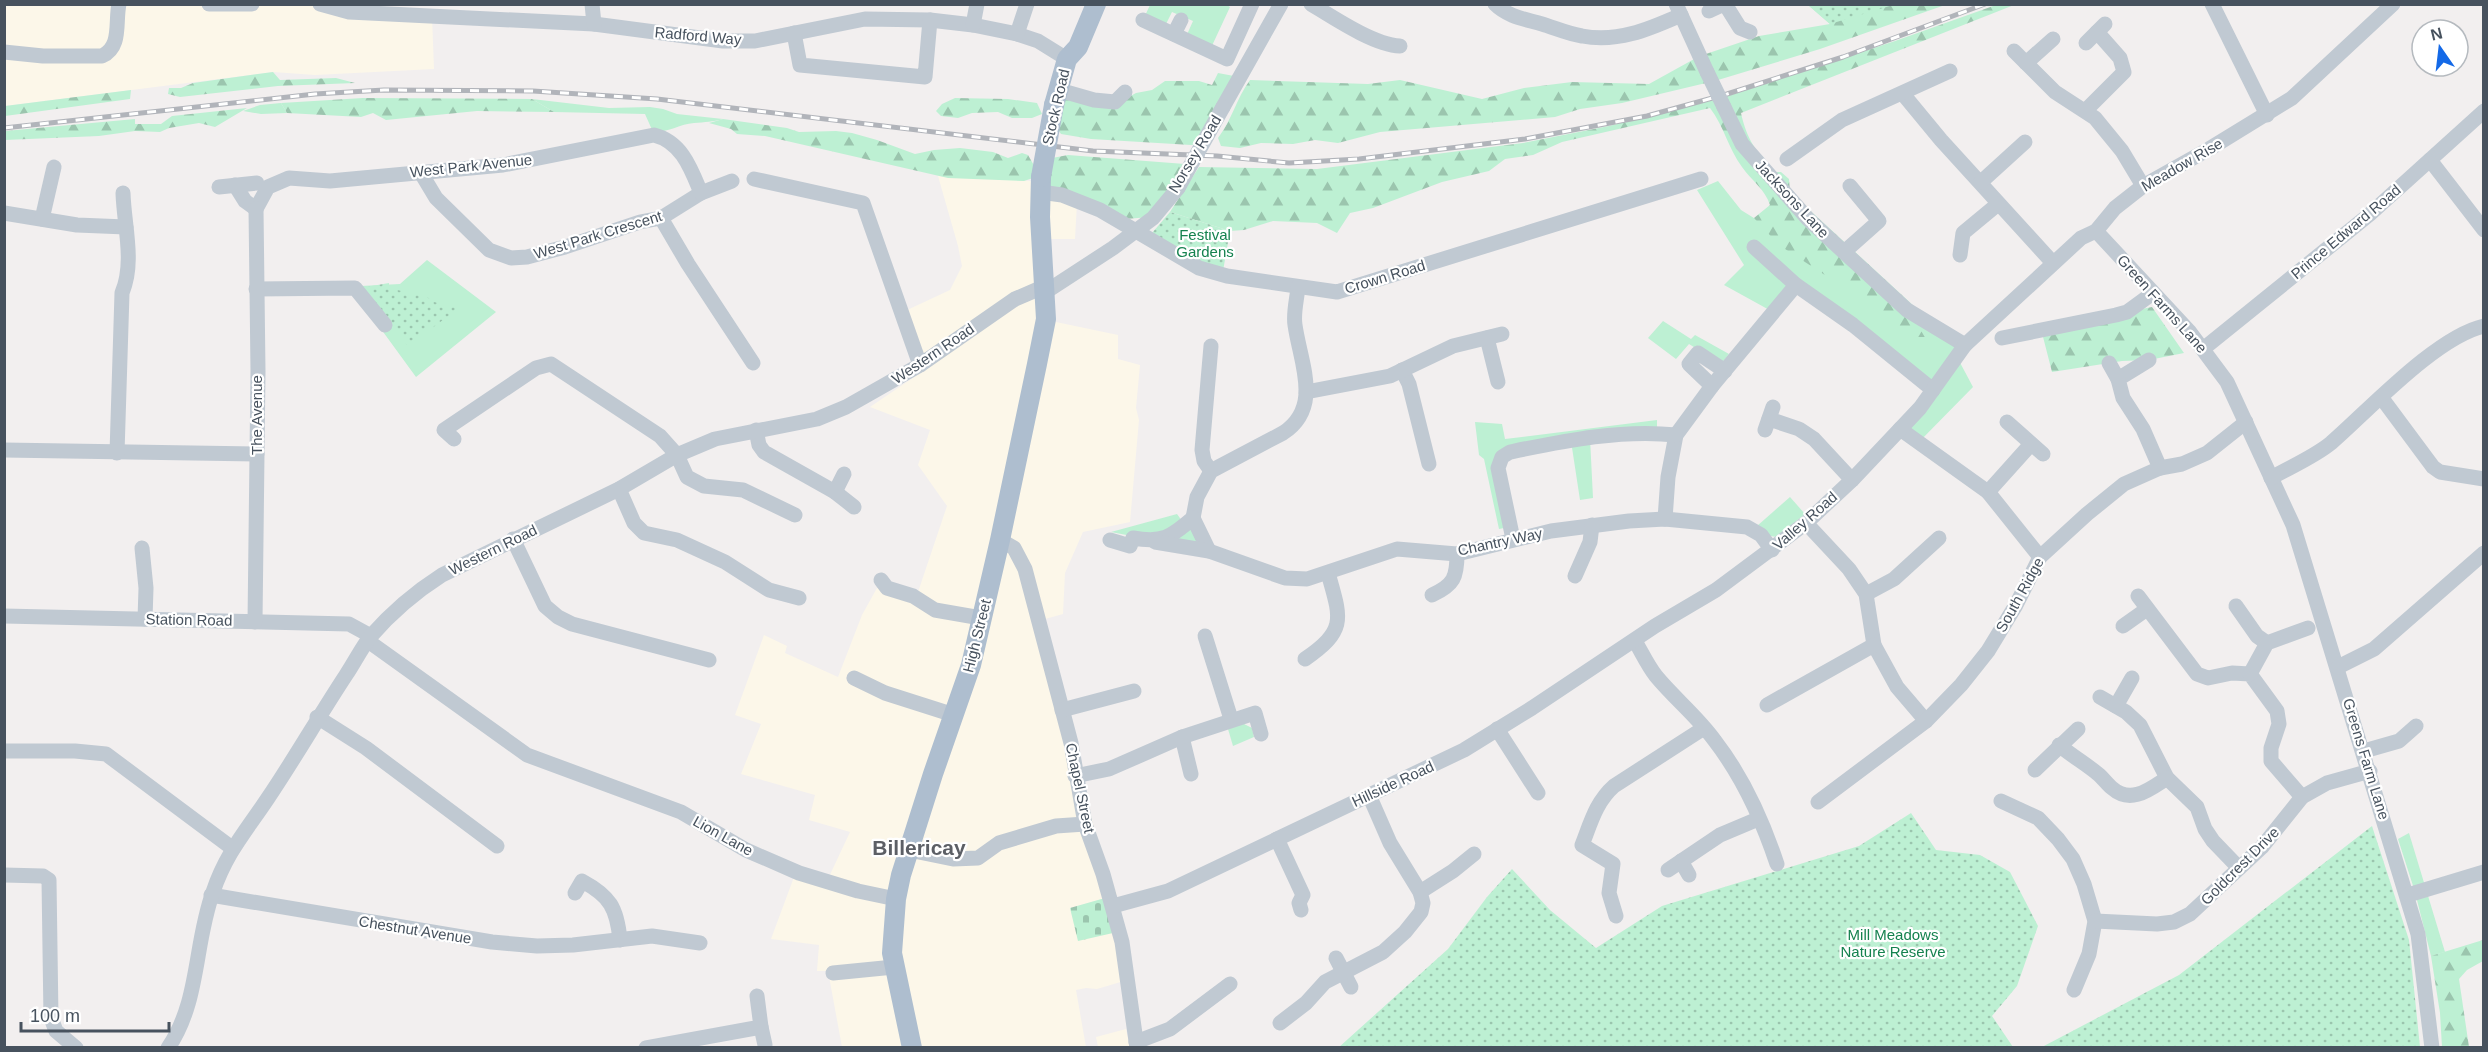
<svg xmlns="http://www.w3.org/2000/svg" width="2488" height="1052" font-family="Helvetica,sans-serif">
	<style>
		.commercial { fill: #fcf7e9 }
		.grass { fill: #bdf0d3 }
		.forest { fill: url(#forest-firs) }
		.cemetery { fill: url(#cemetery-stones) }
		.park { fill: url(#park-dots) }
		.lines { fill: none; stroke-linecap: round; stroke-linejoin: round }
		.minor { stroke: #c0c9d2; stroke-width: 15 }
		.major { stroke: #aebecf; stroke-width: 20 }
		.rail-casing { stroke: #b1b4ba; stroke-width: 5 }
		.rail { stroke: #fff; stroke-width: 3; stroke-dasharray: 9; stroke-linecap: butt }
		.minor-bridge { stroke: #c0c9d2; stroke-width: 15 }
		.major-bridge { stroke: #aebecf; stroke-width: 20 }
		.labels { text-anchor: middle; stroke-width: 4.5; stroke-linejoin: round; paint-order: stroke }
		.street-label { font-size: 15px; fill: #47525e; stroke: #fff }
		.park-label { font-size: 15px; fill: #15824f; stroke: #fff }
		.district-label { font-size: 21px; font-weight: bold; fill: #5c5f65; stroke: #fff }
	</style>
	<defs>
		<pattern id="forest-firs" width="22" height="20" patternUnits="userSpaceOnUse" patternTransform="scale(1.5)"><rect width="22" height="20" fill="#bdf0d3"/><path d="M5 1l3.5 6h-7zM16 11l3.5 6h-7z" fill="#9bc5ae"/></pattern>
		<pattern id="cemetery-stones" width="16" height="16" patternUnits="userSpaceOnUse" patternTransform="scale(1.5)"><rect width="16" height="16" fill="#bdf0d3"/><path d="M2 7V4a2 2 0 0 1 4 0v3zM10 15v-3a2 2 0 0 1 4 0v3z" fill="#9bc5ae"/></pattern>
		<pattern id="park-dots" width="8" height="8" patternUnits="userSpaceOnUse" patternTransform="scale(1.5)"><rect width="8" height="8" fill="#bdf0d3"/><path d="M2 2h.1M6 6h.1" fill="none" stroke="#9bc5ae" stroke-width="1.8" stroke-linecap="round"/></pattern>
	</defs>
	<rect width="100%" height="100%" fill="#f2efef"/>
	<g class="commercial">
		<path d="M320,4L432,16L434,69L315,75L273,72L5,106L4,5Z"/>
		<path d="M938,176L1030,181L1077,203L1075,239H1035L1044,293L1056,322L1118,335V359L1140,365L1136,408L1139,420L1130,522L1083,532L1065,573L1063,614L1038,621L1100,848L1117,895L1070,908L1073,918L1113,933L1124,981L1097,989L1086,988L1076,990L1086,1047H842L828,971H817L819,945L771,939L794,877L828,879L850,832L809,820L815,795L741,774L761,724L735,715L764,635L787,646L785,653L838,677L862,615L877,588L916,598L947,506L918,465L930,430L870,407L926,369L905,311L950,290L962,266L958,246Z"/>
		<path d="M1126,1029L1130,1047H1098L1096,1037Z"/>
	</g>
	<g class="grass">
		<path d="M1225,4L1230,7L1210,50L1185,39L1193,21L1172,12L1163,30L1143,20L1150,5Z"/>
		<path d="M532,99L609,108L650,107L663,109L677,114L723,119C713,122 705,122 694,123C680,124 670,132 653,132L645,114L554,112Z"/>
		<path d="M281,103L287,113L261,114L243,111L260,105Z"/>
		<path d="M1718,181L1741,210L1810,253L1858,265L1965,345L1957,357L1973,387L1918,443L1900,429L1933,390L1797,285L1773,312L1724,285L1744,265L1697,190Z"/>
		<path d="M427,260L496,312L416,377L381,329L361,286L400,284Z"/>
		<path d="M1663,321L1691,339L1695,335L1729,354L1721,364L1689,344L1676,359L1648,338Z"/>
		<path d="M1657,420V433L1590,438L1593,498L1580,500L1571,441L1502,457L1509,527L1499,529L1484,459L1479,455L1475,422L1502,424L1505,439Z"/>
		<path d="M1790,497L1805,514L1776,537L1766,535L1757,526Z"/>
		<path d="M1177,514L1185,525L1193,518L1209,551L1111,532Z"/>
		<path d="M1242,723L1252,728L1254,737L1233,746L1228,729Z"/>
		<path d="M2409,833L2445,952L2431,956L2415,892L2398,839Z"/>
	</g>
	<g class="forest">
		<path d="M1808,5H1945L1820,49L1718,80L1703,55L1759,36L1830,24Z"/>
		<path d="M1996,5H2014L1741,113C1747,140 1756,151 1774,172H1781L1789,179L1790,192L1941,331L1928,337H1909L1857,301L1834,281L1779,245L1754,218L1770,205C1765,189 1751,180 1742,167C1728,148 1724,126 1710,108L1562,142L1533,155L1505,159L1489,171L1442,182L1373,208L1350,213L1337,233L1317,223L1273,221L1244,230L1230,231L1170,212L1199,167L1317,169L1523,143L1609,126L1722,98L1895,41Z"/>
		<path d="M1696,58L1706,83L1622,103L1580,109L1555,117L1380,132L1338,143L1315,140L1293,144L1261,143L1240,148L1221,146L1218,138C1232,120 1236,99 1250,80L1368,84L1400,80L1482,99L1524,88L1572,82L1649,84Z"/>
		<path d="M273,72L280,80L336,78L355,83L278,86L180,97L168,94L169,88H181L193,83Z"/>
		<path d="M1218,73L1234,76L1198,144L1191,145L1091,139L1061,134L1054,124L1065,92L1125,99L1136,93L1152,90L1165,81H1199L1212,85Z"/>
		<path d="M131,90L130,99L5,116V106Z"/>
		<path d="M363,98L532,99L554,112L477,111L386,120L373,113L361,117L287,113L281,103Z"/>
		<path d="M955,98L1008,99L1037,103L1042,114L1032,118H1012L998,112L972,113L958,118L941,116L936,111L942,104Z"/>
		<path d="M247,108L215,127L199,123L169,128L160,132L135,131L99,136L5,140V131L135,119V124H161L172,116Z"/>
		<path d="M723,119L787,128L799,132L836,131L852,133L877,140L915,154L934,150L960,148L993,152L1008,158L1022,153L1028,155L1036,169L1033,178L1024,181L948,178L765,136L737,134L731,129L709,123Z"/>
		<path d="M1068,155L1185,164L1151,217L1125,219L1043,187L1052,158Z"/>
		<path d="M2152,307L2184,353L2149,360L2122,361L2052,372L2041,329Z"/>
		<path d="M2483,940V961L2467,970L2459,979L2469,1047H2442L2440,1013L2431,956Z"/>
	</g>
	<path class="cemetery" d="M1105,898L1113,933L1078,941L1070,908Z"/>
	<g class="park">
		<path d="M1808,5H1893L1830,24Z"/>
		<path d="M1170,212L1230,231L1223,271L1205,266L1152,233Z"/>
		<path d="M389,283V288L427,297L434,302L459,308L408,346L360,288Z"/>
		<path d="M1911,813L1936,850L1980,855L2010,872L2038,926L2017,986L1992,1016L2013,1047L1338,1048L1448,949L1487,897L1512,869L1550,910L1596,948L1662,906L1859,846Z"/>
		<path d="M2372,826L2409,940L2420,1047H2042L2179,975Z"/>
	</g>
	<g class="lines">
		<g class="minor">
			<path d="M209,4H252"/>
			<path d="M320,4L349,12L594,24L723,41H755L865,19L930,20L973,25L1017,34L1038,41L1067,59"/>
			<path d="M592,4L594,24"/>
			<path d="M1311,4C1334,18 1374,45 1400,46"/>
			<path d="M1495,4C1508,17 1525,19 1542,24C1555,28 1569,34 1582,36C1618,43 1649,29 1681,15"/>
			<path d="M1676,4L1707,72"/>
			<path d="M1725,4L1740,28L1750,32"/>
			<path d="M2212,4L2267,115"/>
			<path d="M1709,11L1724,4"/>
			<path d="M1143,20L1227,59L1252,4"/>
			<path d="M973,25L977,4"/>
			<path d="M794,33L800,65L925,77L930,20"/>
			<path d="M1017,34L1027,4"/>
			<path d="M1174,34L1181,20"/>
			<path d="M2086,43L2105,24"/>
			<path d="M2014,51L2055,92L2095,118L2122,151L2143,186"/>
			<path d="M4,52L43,56H102C122,47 115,22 119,4"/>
			<path d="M2026,63L2053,39"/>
			<path d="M1059,90L1094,100L1115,102L1125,92"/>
			<path d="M1903,94L1941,140L2053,263"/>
			<path d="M1223,107L1281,4"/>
			<path d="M1724,107L1742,144L1808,219L1907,310L1965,345"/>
			<path d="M2086,110L2124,72L2120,58L2097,32"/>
			<path d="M1787,159L1842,120L1950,71"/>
			<path d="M2430,160L2484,230"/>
			<path d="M421,173L436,198L489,250L511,258L527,257L565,247L640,222L661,218L701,193L732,181"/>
			<path d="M754,179L863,203L920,365"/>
			<path d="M1981,182L2025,142"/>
			<path d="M235,185L245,201L256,209L268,187L289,178L330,181L503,165L654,135C682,142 691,169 701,193"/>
			<path d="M219,187L257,183"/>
			<path d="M1040,192L1062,195L1100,210L1199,268L1227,276L1337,292L1701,179"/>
			<path d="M4,213L77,225L126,227"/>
			<path d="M661,218L688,264L753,363"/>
			<path d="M42,219L54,167"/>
			<path d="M2096,231L2189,331L2227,382L2293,525L2418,934L2432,1048"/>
			<path d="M1754,247L1796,285L1853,325L1933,390"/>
			<path d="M1844,252L1879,221L1850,186"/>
			<path d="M1960,255L1963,233L1998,204"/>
			<path d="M256,289L355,288L385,325"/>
			<path d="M1044,293L1113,248L1153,218L1178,188"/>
			<path d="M1487,338L1498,382"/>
			<path d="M2002,338L2116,315L2127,312L2153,293"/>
			<path d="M2203,349L2370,214L2484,111"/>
			<path d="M2149,360L2118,379L2123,398L2143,429L2160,468"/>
			<path d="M2109,363L2118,379"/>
			<path d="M1402,370L1409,384L1429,464"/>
			<path d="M1712,386L1689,364L1698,353L1725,371"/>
			<path d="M1306,392L1390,376L1453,346L1502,334"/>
			<path d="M2381,397L2433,467L2440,472L2484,479"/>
			<path d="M1769,419L1799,429L1814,439L1852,480"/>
			<path d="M2007,422L2043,454"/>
			<path d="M1900,429L1988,492L2040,557"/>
			<path d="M756,430L759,445L764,452L835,492L854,507"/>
			<path d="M1765,430L1773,407"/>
			<path d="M454,439L444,430L536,368L551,364L660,436L677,455L687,477L704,486L743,490L795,515"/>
			<path d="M4,450L257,454"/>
			<path d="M117,453L122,293C135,262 124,226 123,193"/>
			<path d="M1211,471L1204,461L1202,450L1211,346"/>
			<path d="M2271,478C2290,467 2314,457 2331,443C2369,410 2436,337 2484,326"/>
			<path d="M619,489L634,523L644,533L677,540L725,562L769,590L799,598"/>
			<path d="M835,492L844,474"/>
			<path d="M1988,492L2031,444"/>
			<path d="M1193,518L1197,497L1211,471L1283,433C1323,407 1300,362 1295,325C1293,313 1297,299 1298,287"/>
			<path d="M1193,518L1209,551"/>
			<path d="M1665,519L1668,477L1676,435L1712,386L1796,285"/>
			<path d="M1806,523L1849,569L1866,594L1874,645L1897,687L1926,721"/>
			<path d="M513,539L545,606L558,617L572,624L709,660"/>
			<path d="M1513,539L1498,468L1502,457L1510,452C1564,441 1621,429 1676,435"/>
			<path d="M1000,540L1014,548L1025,569L1071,743L1085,824L1103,874L1122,942L1137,1048"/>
			<path d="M1110,540L1130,546L1133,538C1162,543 1170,538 1193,518"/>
			<path d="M1155,542L1209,551L1285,578L1307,579L1397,549L1457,554L1551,531L1629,521L1665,519L1747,527L1761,535L1772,550"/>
			<path d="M142,548L146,588L145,619"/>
			<path d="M1575,576L1590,542L1592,525"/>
			<path d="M881,580L887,588L913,596L935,610L981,618"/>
			<path d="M1866,594L1894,579L1939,538"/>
			<path d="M1432,595C1454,585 1457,577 1457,554"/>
			<path d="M2138,596L2197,674L2208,678L2232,673L2250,674L2277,711L2279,724L2271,748V761L2302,797"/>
			<path d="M2236,606L2257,636L2267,643"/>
			<path d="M4,616L349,624L371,636"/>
			<path d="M255,622L258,371L256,209"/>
			<path d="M2123,626L2147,609"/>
			<path d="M1205,636L1231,719"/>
			<path d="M368,641L527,755L681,812L746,850L799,873L858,891L896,899"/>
			<path d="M1635,641C1642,653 1648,666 1656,676C1675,699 1698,717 1715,741C1742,776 1763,822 1777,864"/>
			<path d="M1305,659C1347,630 1341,619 1328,573"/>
			<path d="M2338,667L2374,649L2484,553"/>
			<path d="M2250,674L2267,643L2308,628"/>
			<path d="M854,678L885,693L954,715"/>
			<path d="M2100,697L2126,712L2140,725L2167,778L2197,807L2205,829L2213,841L2239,868"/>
			<path d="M1767,705L1874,645"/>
			<path d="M2116,706L2132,678"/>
			<path d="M1062,710L1134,691"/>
			<path d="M317,717L366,748L497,846"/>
			<path d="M1497,729L1538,793"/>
			<path d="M1182,737L1191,774"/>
			<path d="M2059,745C2072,756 2086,764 2098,774C2103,778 2107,784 2112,788C2131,805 2150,789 2167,778"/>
			<path d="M4,751H75L106,754L232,848"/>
			<path d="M2364,751L2399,741L2416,726"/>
			<path d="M2035,770L2078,729"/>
			<path d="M1075,776L1109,769L1182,737L1255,713L1261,734"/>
			<path d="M2001,801L2038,818L2058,839L2073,859L2084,884L2095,921L2089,954L2074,990"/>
			<path d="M1818,802L1926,721L1961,685L1988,651L2016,605L2040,557L2087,514L2124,484L2160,468L2182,464L2207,453L2246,422"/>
			<path d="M1277,839L1303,895L1299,903L1301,910"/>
			<path d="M909,850L953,859L978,858L999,843L1056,826L1085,824"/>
			<path d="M1681,861L1689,875"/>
			<path d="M1668,870L1720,835L1758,819"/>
			<path d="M4,875L43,876L49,880L51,1018L56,1031L76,1048"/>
			<path d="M1420,892L1453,871L1474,854"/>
			<path d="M575,893L582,881C610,896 617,908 620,940"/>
			<path d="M211,895L492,942L537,946L573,945L652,936L700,943"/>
			<path d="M2408,895L2484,872"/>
			<path d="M1113,906L1168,891L1464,750L1532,708L1655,626L1716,590L1806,523L1852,480L1920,408L1965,345L2068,250L2081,238L2096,231L2115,208L2143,186L2209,149L2292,98L2393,4"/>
			<path d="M1616,916L1609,893L1613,864L1582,845C1591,822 1596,802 1614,786L1704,728"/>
			<path d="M2095,921L2157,924L2174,922L2190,914L2262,847L2302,797L2327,783L2370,771"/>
			<path d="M1336,958L1351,987"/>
			<path d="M833,973L894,967"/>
			<path d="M1280,1023L1306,1003L1325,982L1383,952L1405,932L1421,912L1423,903L1420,892L1390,843L1369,795"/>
			<path d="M761,1027L765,1045"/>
			<path d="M1136,1042L1170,1029L1230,984"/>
			<path d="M168,1048C200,1001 194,944 213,892C226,853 246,831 268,798C295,758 319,716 346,675C354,663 361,649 370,637C390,614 417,591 442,575L619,489L677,455L715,439L817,419L846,407L920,365L1015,299L1043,287"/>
			<path d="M646,1048L761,1027L757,996"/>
		</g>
		<g class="major">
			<path d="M1054,105L1067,59L1078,47L1096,4"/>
			<path d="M912,1048L892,953L896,899L901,875L933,774L971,665L1000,540L1037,364L1046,319L1040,217L1041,177"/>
		</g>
		<g class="rail-casing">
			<path id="rail" d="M4,128L315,94L384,90L533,91L657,99L1093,151L1217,156L1289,163L1359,159L1525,139L1647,116L1727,94L1843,57L1985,4"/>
		</g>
		<use href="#rail" class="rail"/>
		<g class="minor-bridge">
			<path d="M1707,72L1724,107"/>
			<path d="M1178,188L1223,107"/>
		</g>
		<path class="major-bridge" d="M1041,177L1054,105"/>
	</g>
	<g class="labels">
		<g class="street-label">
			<text transform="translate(698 36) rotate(5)" y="5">Radford Way</text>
			<text transform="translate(1056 107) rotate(-77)" y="5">Stock Road</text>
			<text transform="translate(1195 154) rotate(-59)" y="5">Norsey Road</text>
			<text transform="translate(2182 165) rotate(-30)" y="5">Meadow Rise</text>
			<text transform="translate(471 166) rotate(-6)" y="5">West Park Avenue</text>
			<text transform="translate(1792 199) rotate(47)" y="5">Jacksons Lane</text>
			<text transform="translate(2346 232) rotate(-40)" y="5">Prince Edward Road</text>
			<text transform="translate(598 235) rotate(-17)" y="5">West Park Crescent</text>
			<text transform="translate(1385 277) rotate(-17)" y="5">Crown Road</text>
			<text transform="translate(2162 304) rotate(48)" y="5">Green Farms Lane</text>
			<text transform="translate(933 354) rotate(-34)" y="5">Western Road</text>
			<text transform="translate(257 415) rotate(-90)" y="5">The Avenue</text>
			<text transform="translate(1805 521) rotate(-41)" y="5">Valley Road</text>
			<text transform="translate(1500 542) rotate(-12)" y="5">Chantry Way</text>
			<text transform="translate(493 550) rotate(-26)" y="5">Western Road</text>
			<text transform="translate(2020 595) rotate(-61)" y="5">South Ridge</text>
			<text transform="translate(189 620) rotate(1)" y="5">Station Road</text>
			<text transform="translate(977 636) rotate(-76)" y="5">High Street</text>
			<text transform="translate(2366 759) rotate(73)" y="5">Greens Farm Lane</text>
			<text transform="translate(1393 784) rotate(-25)" y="5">Hillside Road</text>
			<text transform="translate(1080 788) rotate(78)" y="5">Chapel Street</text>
			<text transform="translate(723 836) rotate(29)" y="5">Lion Lane</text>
			<text transform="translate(2240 866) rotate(-45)" y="5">Goldcrest Drive</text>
			<text transform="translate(415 930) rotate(9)" y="5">Chestnut Avenue</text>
		</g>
		<g class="park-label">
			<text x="1205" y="240">Festival<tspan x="1205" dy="17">Gardens</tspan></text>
			<text x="1893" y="940">Mill Meadows<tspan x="1893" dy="17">Nature Reserve</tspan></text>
		</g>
		<g class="district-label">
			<text x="919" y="855">Billericay</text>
		</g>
	</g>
	<rect width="2488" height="1052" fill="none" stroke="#47525e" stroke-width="12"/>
	<g transform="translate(2440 48) rotate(346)"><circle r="28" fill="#ffffff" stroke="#b5babf" stroke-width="1.5"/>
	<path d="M0-4.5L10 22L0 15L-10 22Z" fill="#1469e7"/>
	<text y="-9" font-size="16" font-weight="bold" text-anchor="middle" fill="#47525e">N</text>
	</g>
	<path d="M21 1022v9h148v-9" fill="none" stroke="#47525e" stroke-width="3"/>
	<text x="30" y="1022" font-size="18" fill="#47525e" stroke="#ffffff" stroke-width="4.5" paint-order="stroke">100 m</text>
</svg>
